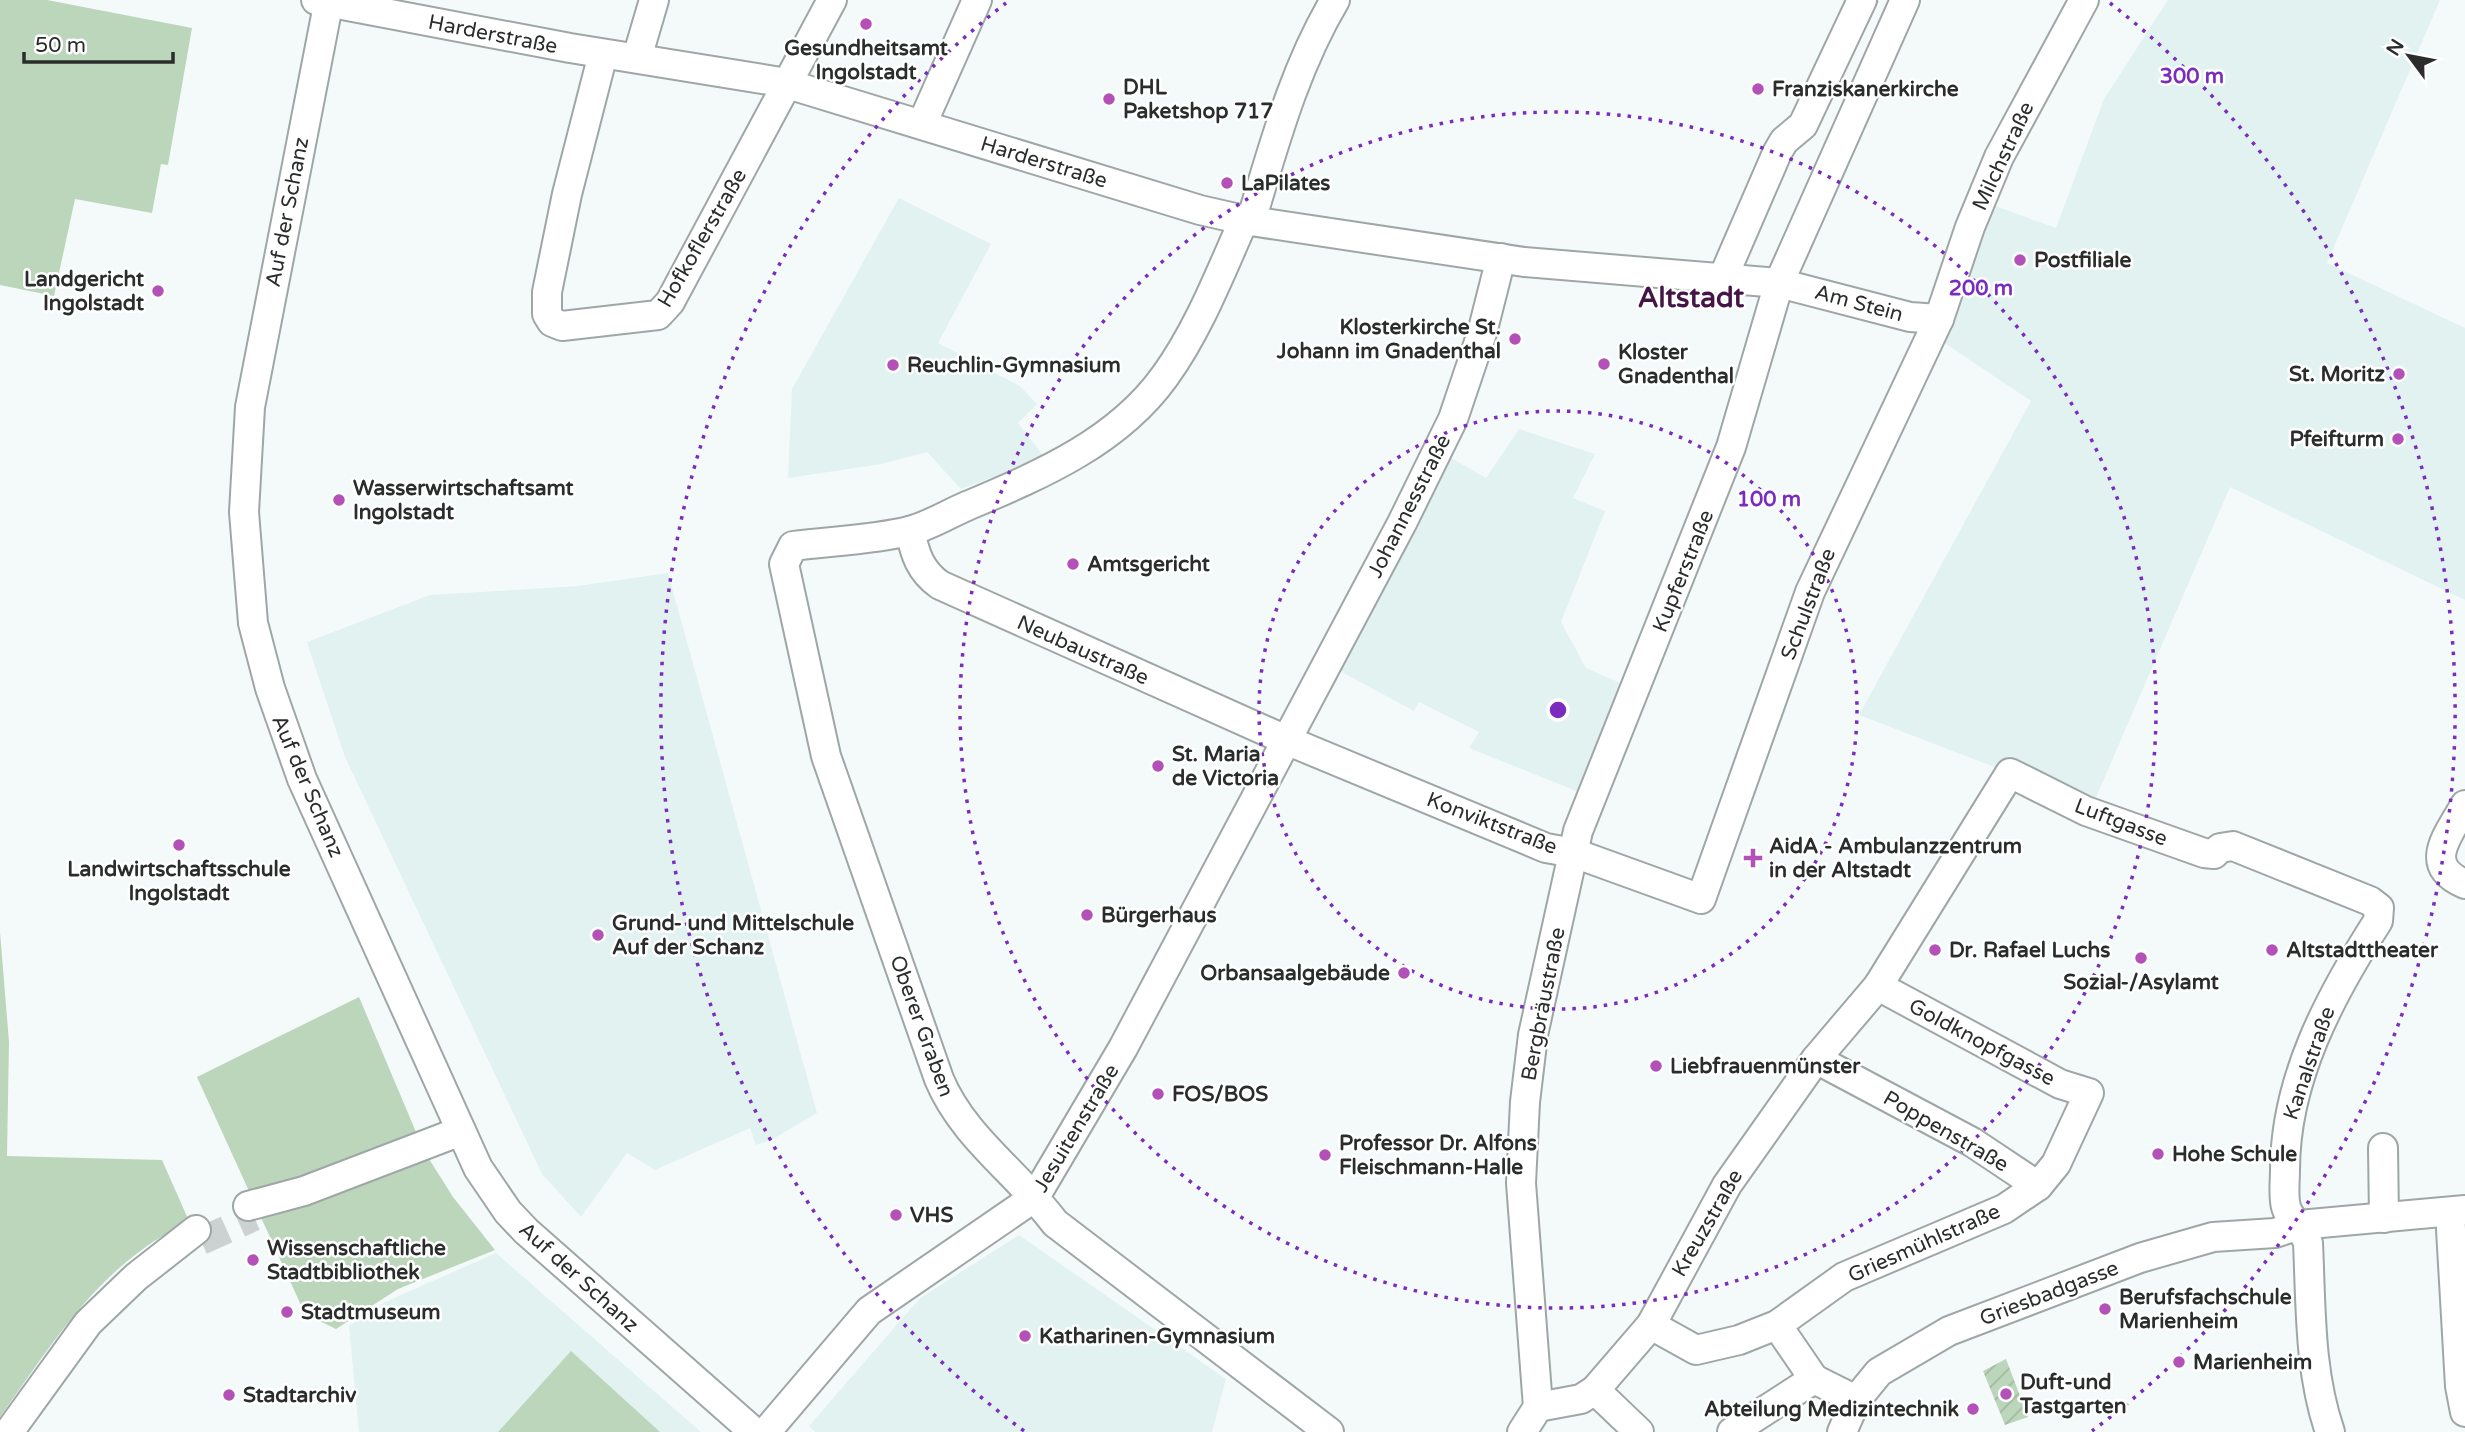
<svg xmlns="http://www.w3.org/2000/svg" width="2465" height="1432" font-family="'Varela Round',sans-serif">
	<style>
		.built { fill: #e1f2f1 }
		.green { fill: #bbd6bb }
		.garden { fill: url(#garden-furrows) }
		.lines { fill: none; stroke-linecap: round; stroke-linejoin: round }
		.minor-tunnel { stroke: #ccd1d1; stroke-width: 28; stroke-dasharray: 28 14; stroke-linecap: butt }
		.minor-casing { stroke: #9fa6a6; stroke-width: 32 }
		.minor { stroke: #fff; stroke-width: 28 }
		.ring { fill: none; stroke: #7b2cbf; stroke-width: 3.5; stroke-dasharray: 3.5 7 }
		.poi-dot { fill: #b451b8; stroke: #fff; stroke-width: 2.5 }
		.labels { text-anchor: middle; stroke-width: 5; stroke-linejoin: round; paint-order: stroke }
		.street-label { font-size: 21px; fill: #2b2d2d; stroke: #fff }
		.poi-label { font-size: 21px; font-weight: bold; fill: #2b2d2d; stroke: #fff; text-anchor: start }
		.district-label { font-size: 28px; font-weight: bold; fill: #441546; stroke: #fff }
		.centre { fill: #7b2cbf; stroke: #fff; stroke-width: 3.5 }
		.ring-label { font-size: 21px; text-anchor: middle; font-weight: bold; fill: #7b2cbf; stroke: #fff; stroke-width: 5; stroke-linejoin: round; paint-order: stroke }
	</style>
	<defs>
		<pattern id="garden-furrows" width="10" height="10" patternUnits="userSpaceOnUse" patternTransform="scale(1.75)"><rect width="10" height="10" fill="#bbd6bb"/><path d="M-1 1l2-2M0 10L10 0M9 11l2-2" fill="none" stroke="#a1b8a1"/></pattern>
	</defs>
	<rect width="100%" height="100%" fill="#f4fafa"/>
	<g class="built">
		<path d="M2168,0H2440L2327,263L2465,328V600L2230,487L2088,816L2010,773L1859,715L2031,401L1940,340L1987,203L2056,228L2104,99Z"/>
		<path d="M899,198L991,244L938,343L1020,386L1037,404L1018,423L1045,458L961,489L927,452L882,464L788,478L792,389Z"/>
		<path d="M1519,429L1595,454L1573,498L1605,511L1561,622L1586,668L1623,684L1579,792L1469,748L1479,732L1419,702L1414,711L1336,669L1446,455L1486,478Z"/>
		<path d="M668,573L817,1113L773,1139L756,1145L750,1128L655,1170L627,1153L581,1217L542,1174L345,757L307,642L430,595L578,586Z"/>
		<path d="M1019,1235L1226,1379L1212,1432H815L809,1426L920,1298Z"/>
		<path d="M496,1253L701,1432H359L349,1326L383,1303Z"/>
	</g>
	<g class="green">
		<path d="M0,0H47L192,28L168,165L161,164L152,213L75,199L54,296L0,285Z"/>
		<path d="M1869,0L1879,1L1815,136L1806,132Z"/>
		<path d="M0,932L9,1042L7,1156L162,1160L189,1221C174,1230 157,1238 143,1249C83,1292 42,1358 0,1417Z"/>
		<path d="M359,997L424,1151L453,1197L495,1250L398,1289L336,1329L305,1314L197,1077Z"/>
		<path d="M571,1351L660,1432H498Z"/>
	</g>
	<path class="garden" d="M2006,1359L2028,1417L2005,1425L1983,1371Z"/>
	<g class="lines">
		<path class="minor-tunnel" d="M201,1241L254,1217"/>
		<g class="minor-casing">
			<g id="minor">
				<path d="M316,0L570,48L781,82L1200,210L1244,220L1524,262L1779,283L1910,317L1939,319"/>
				<path d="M329,0L250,407L244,512L253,623L270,688L302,779L478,1168L508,1212L526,1231L754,1432"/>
				<path d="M603,54L567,194L547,292V314L552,322L562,326L658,315L670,302L832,0"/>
				<path d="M637,58L654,0"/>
				<path d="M922,124L977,0"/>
				<path d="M1244,220C1220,273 1199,329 1165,376C1117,443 1040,475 967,506C948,514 929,526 909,531C872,540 831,541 793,546L784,564L826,756L939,1079C963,1137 1018,1173 1055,1223L1329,1432"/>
				<path d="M1251,221C1274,145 1294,69 1335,0"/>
				<path d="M1722,280L1777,153L1784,141L1803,125L1862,0"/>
				<path d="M910,531C915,554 920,571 940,585L1286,740L1546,848L1574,853L1701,899L1810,592L1939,319L1970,227L1999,157L2084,0"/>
				<path d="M2465,805C2448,836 2421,865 2465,884"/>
				<path d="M1816,1059L1972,1142L2038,1186"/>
				<path d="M2383,1148L2384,1218"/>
				<path d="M248,1206L304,1191L461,1131"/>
				<path d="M2450,1212L2460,1386L2465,1412"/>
				<path d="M1651,1325L1696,1350L1739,1340L1777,1325L1844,1277L2004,1209L2038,1186L2056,1164L2089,1093L2060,1084L1878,986"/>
				<path d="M1777,1325L1814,1379L1856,1400"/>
				<path d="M1595,1390L1639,1432"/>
				<path d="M1538,1407L1521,1183L1525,1102L1533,1035L1578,831L1731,447L1779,283L1905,0"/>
				<path d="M9,1432L88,1323L136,1277L196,1230"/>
				<path d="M766,1432L869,1311L1035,1197L1123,1048L1402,523L1453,419L1482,333L1501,258"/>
				<path d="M1522,1432L1538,1407L1581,1399L1595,1390L1651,1325L1727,1185L1816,1059L1878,986L2010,773L2086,811L2204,853L2214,854L2220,848L2233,846L2370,901L2379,908L2378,921C2330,996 2285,1079 2285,1170C2285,1181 2283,1196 2286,1207C2290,1221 2304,1229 2308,1243C2311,1307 2309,1371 2330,1432"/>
				<path d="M1732,1432L1814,1379"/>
				<path d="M1842,1432L1856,1400L1879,1372L1949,1331L2140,1258L2213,1237L2275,1233L2299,1225L2465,1210"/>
			</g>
		</g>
		<use href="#minor" class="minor"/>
	</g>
	<g class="ring">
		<circle cx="1558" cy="710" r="299"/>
		<circle cx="1558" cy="710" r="598"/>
		<path d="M1024 1431A897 897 0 0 1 1006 3M2110 3A897 897 0 0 1 2092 1431"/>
	</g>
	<g class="poi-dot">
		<circle cx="866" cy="24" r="7"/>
		<circle cx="1758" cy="89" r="7"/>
		<circle cx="1109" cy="99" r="7"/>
		<circle cx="1227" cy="183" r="7"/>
		<circle cx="2020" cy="260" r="7"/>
		<circle cx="158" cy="291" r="7"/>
		<circle cx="1515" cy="339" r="7"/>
		<circle cx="1604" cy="364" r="7"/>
		<circle cx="893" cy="365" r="7"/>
		<circle cx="2399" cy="374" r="7"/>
		<circle cx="2398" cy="439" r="7"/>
		<circle cx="339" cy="500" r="7"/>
		<circle cx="1073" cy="564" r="7"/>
		<circle cx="1158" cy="766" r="7"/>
		<circle cx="179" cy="845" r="7"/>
		<path d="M1749.5 847.5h7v7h7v7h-7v7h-7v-7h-7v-7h7z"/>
		<circle cx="1087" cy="915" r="7"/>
		<circle cx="598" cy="935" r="7"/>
		<circle cx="1935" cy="950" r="7"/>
		<circle cx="2272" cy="950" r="7"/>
		<circle cx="2141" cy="958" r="7"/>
		<circle cx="1404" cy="973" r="7"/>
		<circle cx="1656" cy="1066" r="7"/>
		<circle cx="1158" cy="1094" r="7"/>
		<circle cx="2158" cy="1154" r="7"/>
		<circle cx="1325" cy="1155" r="7"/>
		<circle cx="896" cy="1215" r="7"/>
		<circle cx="253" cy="1260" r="7"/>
		<circle cx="2105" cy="1309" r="7"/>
		<circle cx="287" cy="1312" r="7"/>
		<circle cx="1025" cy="1336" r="7"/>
		<circle cx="2179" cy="1362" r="7"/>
		<circle cx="2006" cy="1394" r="7"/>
		<circle cx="229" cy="1395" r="7"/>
		<circle cx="1973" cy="1409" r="7"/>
	</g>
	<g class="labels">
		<g class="street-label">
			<text transform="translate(493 34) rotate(11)" y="7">Harderstraße</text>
			<text transform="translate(2003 156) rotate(-65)" y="7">Milchstraße</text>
			<text transform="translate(1044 162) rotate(17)" y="7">Harderstraße</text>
			<text transform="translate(287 212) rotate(-79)" y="7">Auf der Schanz</text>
			<text transform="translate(702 238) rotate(-60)" y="7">Hofkoflerstraße</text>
			<text transform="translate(1859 303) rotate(15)" y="7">Am Stein</text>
			<text transform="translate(1409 506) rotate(-63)" y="7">Johannesstraße</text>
			<text transform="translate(1683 571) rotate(-68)" y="7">Kupferstraße</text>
			<text transform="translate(1808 604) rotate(-69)" y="7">Schulstraße</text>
			<text transform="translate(1083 650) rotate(24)" y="7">Neubaustraße</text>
			<text transform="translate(308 786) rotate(67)" y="7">Auf der Schanz</text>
			<text transform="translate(2121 822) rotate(21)" y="7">Luftgasse</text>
			<text transform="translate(1492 823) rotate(21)" y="7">Konviktstraße</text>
			<text transform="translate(1543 1004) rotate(-79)" y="7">Bergbräustraße</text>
			<text transform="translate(922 1026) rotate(70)" y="7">Oberer Graben</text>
			<text transform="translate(1982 1042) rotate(28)" y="7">Goldknopfgasse</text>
			<text transform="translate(2309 1063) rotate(-71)" y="7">Kanalstraße</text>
			<text transform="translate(1076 1128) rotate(-59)" y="7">Jesuitenstraße</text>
			<text transform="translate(1946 1131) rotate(30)" y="7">Poppenstraße</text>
			<text transform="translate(1707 1223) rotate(-60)" y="7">Kreuzstraße</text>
			<text transform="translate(1924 1243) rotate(-24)" y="7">Griesmühlstraße</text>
			<text transform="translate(579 1277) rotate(42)" y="7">Auf der Schanz</text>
			<text transform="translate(2049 1293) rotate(-21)" y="7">Griesbadgasse</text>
		</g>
		<g class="poi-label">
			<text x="866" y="55" text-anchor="middle">Gesundheitsamt<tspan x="866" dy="24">Ingolstadt</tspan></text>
			<text x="1123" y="94">DHL<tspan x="1123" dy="24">Paketshop 717</tspan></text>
			<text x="1772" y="96">Franziskanerkirche</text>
			<text x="1241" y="190">LaPilates</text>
			<text x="2034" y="267">Postfiliale</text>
			<text x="144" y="286" text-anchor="end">Landgericht<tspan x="144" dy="24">Ingolstadt</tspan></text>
			<text x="1501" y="334" text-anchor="end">Klosterkirche St.<tspan x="1501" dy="24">Johann im Gnadenthal</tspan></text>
			<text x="1618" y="359">Kloster<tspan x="1618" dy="24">Gnadenthal</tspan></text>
			<text x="907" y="372">Reuchlin-Gymnasium</text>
			<text x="2385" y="381" text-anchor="end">St. Moritz</text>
			<text x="2384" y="446" text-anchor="end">Pfeifturm</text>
			<text x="353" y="495">Wasserwirtschaftsamt<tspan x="353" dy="24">Ingolstadt</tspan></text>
			<text x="1087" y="571">Amtsgericht</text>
			<text x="1172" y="761">St. Maria<tspan x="1172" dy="24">de Victoria</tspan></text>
			<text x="1769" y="853">AidA - Ambulanzzentrum<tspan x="1769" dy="24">in der Altstadt</tspan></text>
			<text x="179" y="876" text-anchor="middle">Landwirtschaftsschule<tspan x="179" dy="24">Ingolstadt</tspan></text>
			<text x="1101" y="922">Bürgerhaus</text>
			<text x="612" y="930">Grund- und Mittelschule<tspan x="612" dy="24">Auf der Schanz</tspan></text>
			<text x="1949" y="957">Dr. Rafael Luchs</text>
			<text x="2286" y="957">Altstadttheater</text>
			<text x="1390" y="980" text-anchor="end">Orbansaalgebäude</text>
			<text x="2141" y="989" text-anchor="middle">Sozial-/Asylamt</text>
			<text x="1670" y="1073">Liebfrauenmünster</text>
			<text x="1172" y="1101">FOS/BOS</text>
			<text x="1339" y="1150">Professor Dr. Alfons<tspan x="1339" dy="24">Fleischmann-Halle</tspan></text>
			<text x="2172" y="1161">Hohe Schule</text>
			<text x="910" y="1222">VHS</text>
			<text x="267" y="1255">Wissenschaftliche<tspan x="267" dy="24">Stadtbibliothek</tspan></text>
			<text x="2119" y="1304">Berufsfachschule<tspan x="2119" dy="24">Marienheim</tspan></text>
			<text x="301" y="1319">Stadtmuseum</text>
			<text x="1039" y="1343">Katharinen-Gymnasium</text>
			<text x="2193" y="1369">Marienheim</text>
			<text x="2020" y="1389">Duft-und<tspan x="2020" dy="24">Tastgarten</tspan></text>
			<text x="243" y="1402">Stadtarchiv</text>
			<text x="1959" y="1416" text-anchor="end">Abteilung Medizintechnik</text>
		</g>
		<g class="district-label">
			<text x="1691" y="307">Altstadt</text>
		</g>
	</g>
	<circle cx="1558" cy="710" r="10" class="centre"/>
	<g class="ring-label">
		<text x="2192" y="83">300 m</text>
		<text x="1981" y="295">200 m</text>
		<text x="1769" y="506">100 m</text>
	</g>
	<g transform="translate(2409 56) rotate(302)" stroke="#ffffff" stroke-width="5" paint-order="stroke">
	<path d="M0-5L12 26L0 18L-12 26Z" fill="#2b2d2d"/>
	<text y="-10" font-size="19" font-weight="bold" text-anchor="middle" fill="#2b2d2d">N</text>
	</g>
	<path d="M24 52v10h149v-10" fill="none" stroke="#2b2d2d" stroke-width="3.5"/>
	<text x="35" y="52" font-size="21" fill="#2b2d2d" stroke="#ffffff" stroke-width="5" paint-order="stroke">50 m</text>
</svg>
